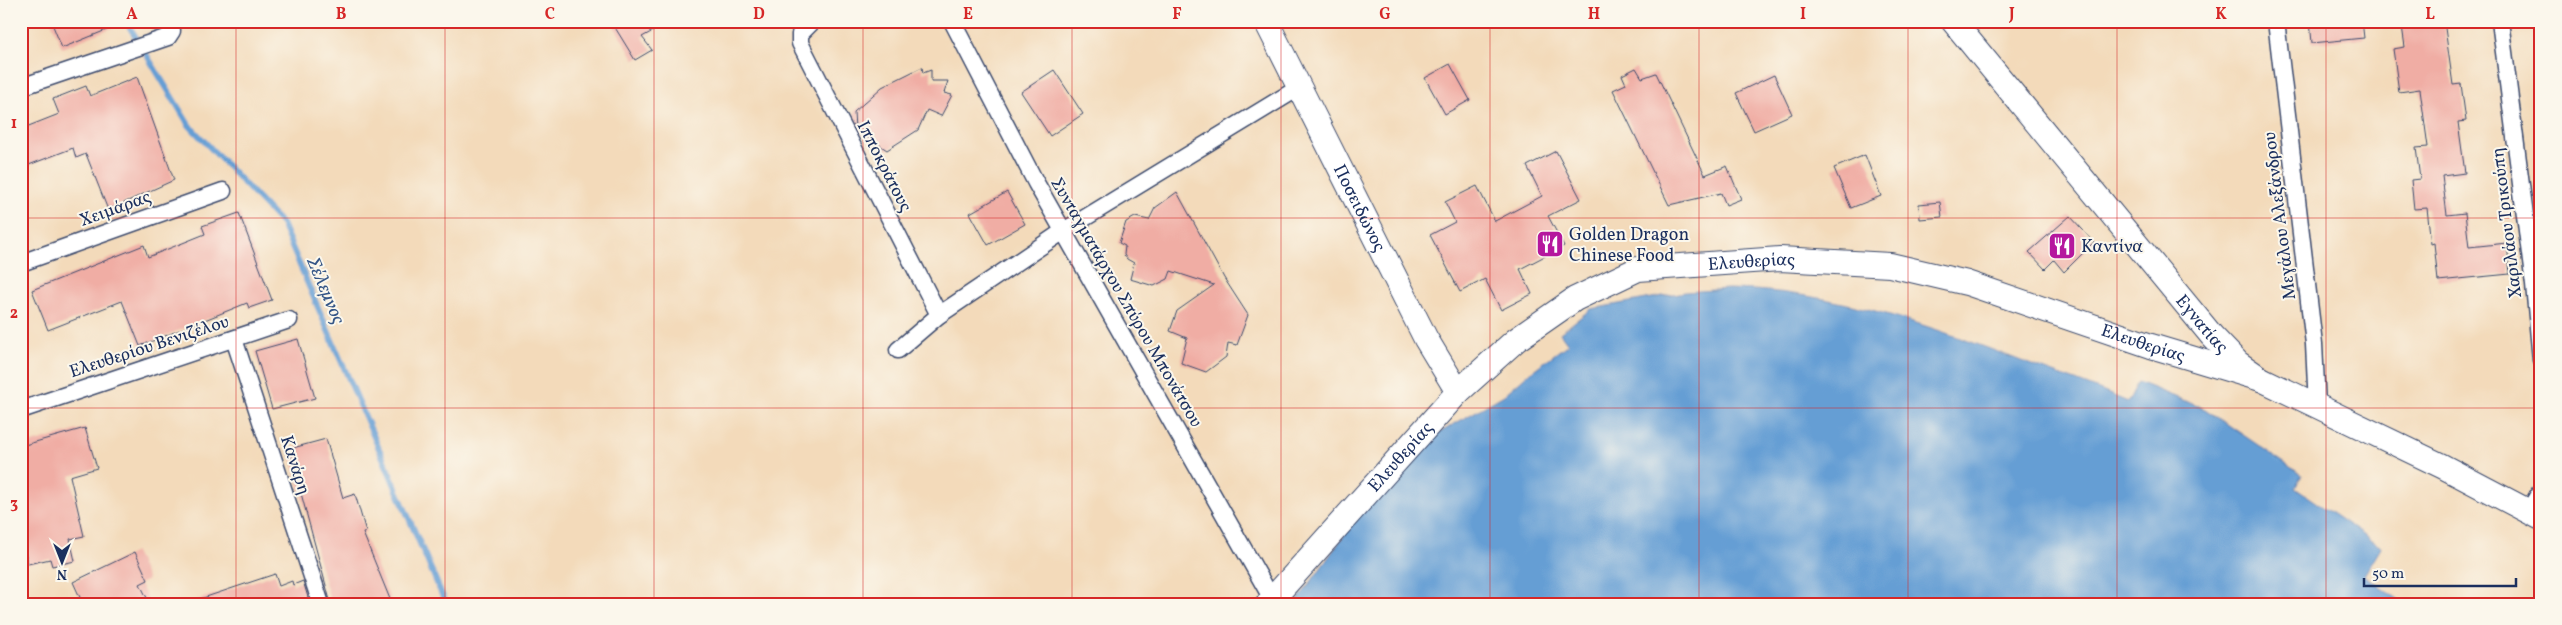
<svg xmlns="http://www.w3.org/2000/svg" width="2562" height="625" font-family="Vollkorn,serif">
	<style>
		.water { fill: #659ed4; stroke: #406699 }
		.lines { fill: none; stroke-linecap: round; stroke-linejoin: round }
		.stream { stroke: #659ed4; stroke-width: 6 }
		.building { fill: #f0ada4 }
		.street-casing { stroke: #3b496c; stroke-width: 19 }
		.secondary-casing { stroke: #3b496c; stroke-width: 26 }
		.street { stroke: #fff; stroke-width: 16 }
		.secondary { stroke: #fff; stroke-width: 24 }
		.grid { fill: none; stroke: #d62828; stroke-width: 1; stroke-opacity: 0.55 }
		.labels { text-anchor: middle; stroke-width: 4; stroke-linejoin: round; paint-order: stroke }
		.street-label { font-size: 18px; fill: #1b2f5e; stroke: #fbf7ec }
		.poi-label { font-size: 18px; fill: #1b2f5e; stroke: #fbf7ec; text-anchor: start }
		.water-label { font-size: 19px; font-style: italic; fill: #355687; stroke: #fbf7ec }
		.neatline { fill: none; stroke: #d62828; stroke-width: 2 }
		.grid-label { font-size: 16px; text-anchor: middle; font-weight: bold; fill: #d62828 }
	</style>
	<rect width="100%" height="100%" fill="#fbf7ec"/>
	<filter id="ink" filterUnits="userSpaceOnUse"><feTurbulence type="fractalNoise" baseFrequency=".02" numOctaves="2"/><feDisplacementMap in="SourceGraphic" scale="10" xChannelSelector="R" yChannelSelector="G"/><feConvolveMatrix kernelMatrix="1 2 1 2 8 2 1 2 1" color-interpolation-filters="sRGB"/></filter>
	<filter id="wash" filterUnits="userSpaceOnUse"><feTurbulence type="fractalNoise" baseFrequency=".0096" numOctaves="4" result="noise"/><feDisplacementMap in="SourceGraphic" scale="20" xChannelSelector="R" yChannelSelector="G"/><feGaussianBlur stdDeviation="1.12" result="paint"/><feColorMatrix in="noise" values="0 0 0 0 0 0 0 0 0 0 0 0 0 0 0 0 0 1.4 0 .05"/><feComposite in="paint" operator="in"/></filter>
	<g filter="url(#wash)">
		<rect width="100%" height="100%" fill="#f3daba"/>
		<path class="water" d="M1728,289C1833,290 1932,326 2029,364C2062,376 2096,388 2128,402L2138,382L2205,409L2302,475L2295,488L2381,547L2364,575L2405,604H1295L1368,502L1415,447L1504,395L1528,374L1568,344L1560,333L1591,309L1685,292Z"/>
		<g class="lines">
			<path class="stream" d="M126,21L189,125L282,224L446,604"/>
		</g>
		<g id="blocks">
			<g class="building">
				<path d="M51,21H126V22L62,48Z"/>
				<path d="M611,21H671L642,37L652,50L635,60Z"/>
				<path d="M2310,21H2362L2364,38L2312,43Z"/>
				<path d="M2407,21H2444L2453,85L2461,84L2466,121L2458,122L2465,173L2442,176L2447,215L2465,213L2469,247L2507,243L2510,274L2438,281L2434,243L2431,244L2427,208L2414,209L2411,180L2420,179L2416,148L2428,147L2420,89L2399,92L2393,49L2405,47L2402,26L2408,25Z"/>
				<path d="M1450,64L1470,100L1445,114L1425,78Z"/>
				<path d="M922,67L923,73L931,70V81H948L944,93L952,95L941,116L927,110L918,130L887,150L855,129L854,112L882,87Z"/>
				<path d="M1636,68L1642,78L1656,73L1705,175L1727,166L1741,199L1726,205L1721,193L1669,205L1613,90L1626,84L1622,75Z"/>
				<path d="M1054,70L1083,114L1050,136L1021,92Z"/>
				<path d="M1774,75L1792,114L1754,131L1736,93Z"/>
				<path d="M137,77L174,180L108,210L86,154L76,158L73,148L21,168V129L59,114L53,99L86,86L90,96Z"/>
				<path d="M1556,151L1581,199L1548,216L1564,246L1520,269L1532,294L1501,310L1485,279L1460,292L1430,235L1455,222L1445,202L1477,186L1495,221L1542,196L1527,166Z"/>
				<path d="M1865,155L1881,196L1851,208L1834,168Z"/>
				<path d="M1007,192L1025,224L988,245L970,213Z"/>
				<path d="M1177,192L1224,278L1248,315L1237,345L1228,343L1226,357L1206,372L1181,363L1187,338L1170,331L1177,311L1214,285L1171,271L1168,279L1154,286L1130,279L1134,263L1127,259L1124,255L1125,246L1119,243L1126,222L1135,217L1149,220L1155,208Z"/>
				<path d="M1940,202L1942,217L1920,219L1919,204Z"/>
				<path d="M239,213L272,300L249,308L247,303L140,346L122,301L48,330L32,290L144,245L148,257L205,234L202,226Z"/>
				<path d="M2070,216L2094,242L2064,272L2054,260L2045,269L2029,252Z"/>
				<path d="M298,339L315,398L272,409L255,351Z"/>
				<path d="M85,428L97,468L70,476L84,536L70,539L75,561L52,566L50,559L28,564L21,536V446Z"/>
				<path d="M326,439L343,498L355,494L366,532L363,533L392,604H331L289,449Z"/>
				<path d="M135,552L148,580L140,584L150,604H83L73,582Z"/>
				<path d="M275,574L279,586L292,581L293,585L303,581L310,604H195L194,601Z"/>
			</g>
		</g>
	</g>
	<g filter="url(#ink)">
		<use href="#blocks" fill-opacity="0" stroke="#3b496c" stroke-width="1"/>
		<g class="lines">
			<g class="street-casing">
				<g id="street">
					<path d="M813,21L800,34V43L939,315"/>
					<path d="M952,21L1036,183L1272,599"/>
					<path d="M2276,21L2314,344L2317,406"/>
					<path d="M2500,21L2534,285L2541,360"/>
					<path d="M21,87L168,37L172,31L171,21"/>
					<path d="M21,263L223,191"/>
					<path d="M234,339L321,604"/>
					<path d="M898,350L939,315L1065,230L1300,87"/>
					<path d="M21,410L289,320"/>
					<path d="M2529,511L2541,490"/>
				</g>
			</g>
			<g class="secondary-casing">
				<g id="secondary">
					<path id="s1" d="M1266,21L1426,339L1458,392"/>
					<path id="s2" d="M1953,21L2212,336L2238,363L2261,379L2442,466L2541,518"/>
					<path id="s3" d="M1268,604L1458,392L1516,340L1575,299L1638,269L1780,259L1890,265L1967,283L2151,346L2261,379"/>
				</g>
			</g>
			<use href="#street" class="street"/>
			<use href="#secondary" class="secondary"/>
		</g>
	</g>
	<path class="grid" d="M236,21V604M445,21V604M654,21V604M863,21V604M1072,21V604M1281,21V604M1490,21V604M1699,21V604M1908,21V604M2117,21V604M2326,21V604M21,218H2541M21,408H2541"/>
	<defs>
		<g id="restaurant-square" transform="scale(1.4375)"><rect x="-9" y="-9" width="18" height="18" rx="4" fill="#b5179e" stroke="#fbf7ec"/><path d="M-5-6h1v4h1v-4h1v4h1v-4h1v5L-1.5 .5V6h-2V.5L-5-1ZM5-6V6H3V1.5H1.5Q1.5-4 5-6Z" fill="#fff"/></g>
	</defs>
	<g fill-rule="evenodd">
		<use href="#restaurant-square" x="1550" y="244"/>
		<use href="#restaurant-square" x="2062" y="246"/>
	</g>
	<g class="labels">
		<g class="street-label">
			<text transform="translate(885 166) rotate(63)" y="6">Ιπποκράτους</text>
			<text dy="6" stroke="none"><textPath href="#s1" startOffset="209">Ποσειδώνος</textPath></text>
			<text transform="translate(115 208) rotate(-20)" y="6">Χειμάρας</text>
			<text transform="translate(2279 216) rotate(-97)" y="6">Μεγάλου Αλεξάνδρου</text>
			<text transform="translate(2506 223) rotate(-97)" y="6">Χαριλάου Τρικούπη</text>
			<text dy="6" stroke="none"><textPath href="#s3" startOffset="618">Ελευθερίας</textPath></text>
			<text transform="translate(1127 302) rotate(60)" y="6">Συνταγματάρχου Σπύρου Μπονάτσου</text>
			<text dy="6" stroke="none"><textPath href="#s2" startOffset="392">Εγνατίας</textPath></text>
			<text dy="6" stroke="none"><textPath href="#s3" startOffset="1022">Ελευθερίας</textPath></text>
			<text transform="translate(149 346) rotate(-18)" y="6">Ελευθερίου Βενιζέλου</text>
			<text dy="6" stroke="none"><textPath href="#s3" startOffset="198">Ελευθερίας</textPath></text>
			<text transform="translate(296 465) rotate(72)" y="6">Κανάρη</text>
		</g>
		<g class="poi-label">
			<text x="1569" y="240">Golden Dragon<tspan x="1569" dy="21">Chinese Food</tspan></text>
			<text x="2081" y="252">Καντίνα</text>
		</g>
		<g class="water-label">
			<text transform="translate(327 290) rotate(67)" y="7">Σέλεμνος</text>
		</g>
	</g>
	<rect width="2562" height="625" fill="none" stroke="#fbf7ec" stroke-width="55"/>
	<g transform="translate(62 562) rotate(180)" stroke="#fbf7ec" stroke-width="4" paint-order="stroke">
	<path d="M0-4L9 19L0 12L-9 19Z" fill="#1b2f5e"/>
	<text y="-8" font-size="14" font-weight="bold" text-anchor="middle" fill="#1b2f5e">N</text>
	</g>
	<path d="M2364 578v8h152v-8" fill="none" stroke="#1b2f5e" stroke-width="2.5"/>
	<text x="2372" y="578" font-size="15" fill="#1b2f5e" stroke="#fbf7ec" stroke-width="4" paint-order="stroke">50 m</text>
	<rect x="28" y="28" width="2506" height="570" class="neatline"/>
	<g class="grid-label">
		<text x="132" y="19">A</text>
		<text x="341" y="19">B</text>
		<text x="550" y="19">C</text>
		<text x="759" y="19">D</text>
		<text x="968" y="19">E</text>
		<text x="1177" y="19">F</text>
		<text x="1385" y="19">G</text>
		<text x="1594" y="19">H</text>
		<text x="1803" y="19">I</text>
		<text x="2012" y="19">J</text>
		<text x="2221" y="19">K</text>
		<text x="2430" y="19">L</text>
		<text x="14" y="128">1</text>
		<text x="14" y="318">2</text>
		<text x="14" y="508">3</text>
	</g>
</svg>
